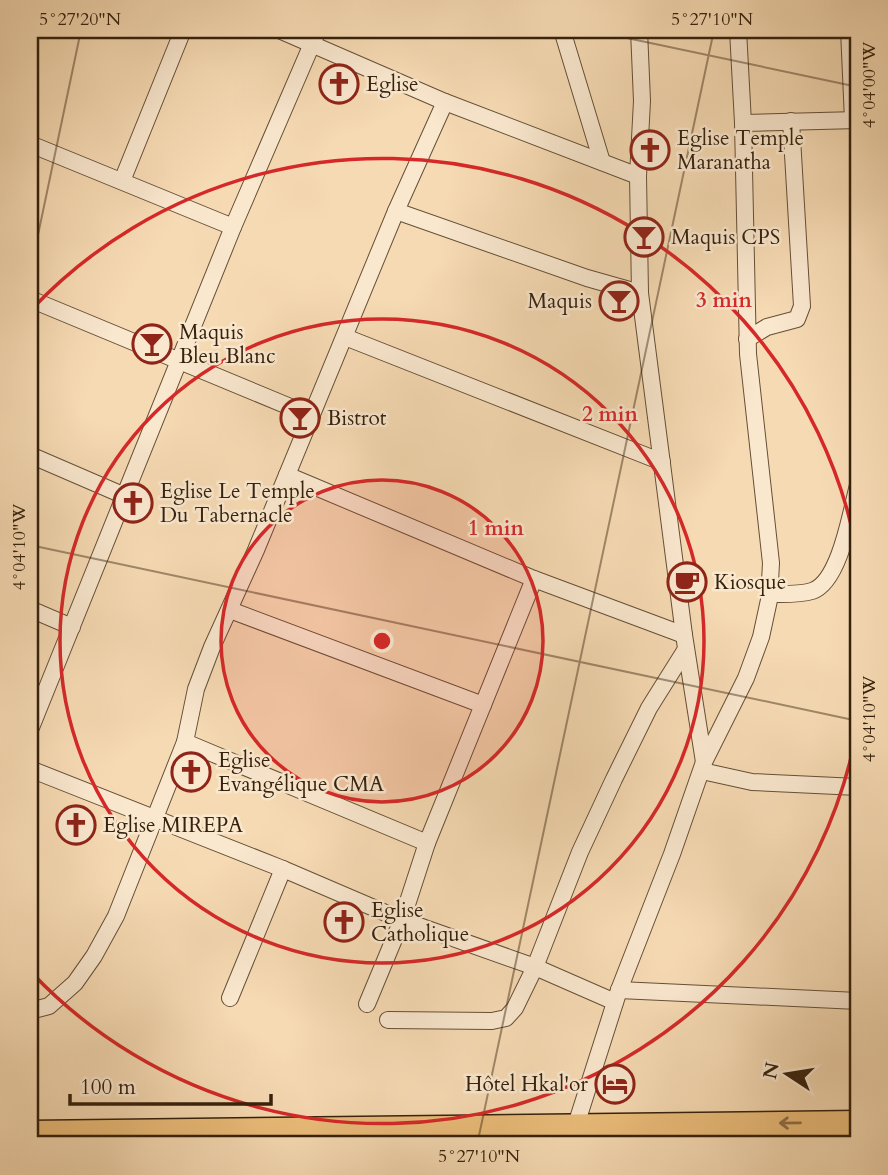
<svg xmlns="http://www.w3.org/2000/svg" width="888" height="1175" font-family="Cardo,serif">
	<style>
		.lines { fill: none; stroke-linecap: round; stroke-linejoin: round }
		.minor-casing { stroke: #654f36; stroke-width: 18 }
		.primary-casing { stroke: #35210d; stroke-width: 27 }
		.minor { stroke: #f9e7ce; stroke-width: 16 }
		.primary { stroke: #ebbd7a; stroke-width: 24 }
		.oneway { stroke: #906f44 }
		.ticks { fill: none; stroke: #35210d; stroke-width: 2; stroke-opacity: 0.45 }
		.ring { fill: none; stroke: #d62828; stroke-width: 3.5 }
		.labels { text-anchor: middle; stroke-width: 5; stroke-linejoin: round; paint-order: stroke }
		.poi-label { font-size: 21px; fill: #35210d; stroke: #f9e7ce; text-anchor: start }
		.centre { fill: #d62828; stroke: #f9e7ce; stroke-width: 3.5 }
		.ring-label { font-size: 21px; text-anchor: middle; font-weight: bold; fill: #d62828; stroke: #f9e7ce; stroke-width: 5; stroke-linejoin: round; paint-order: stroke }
		.neatline { fill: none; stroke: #35210d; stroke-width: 2.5 }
		.ticks-label { font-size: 18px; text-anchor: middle; fill: #35210d }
	</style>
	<rect width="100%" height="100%" fill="#f6dab3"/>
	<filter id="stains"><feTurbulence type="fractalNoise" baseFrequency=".00286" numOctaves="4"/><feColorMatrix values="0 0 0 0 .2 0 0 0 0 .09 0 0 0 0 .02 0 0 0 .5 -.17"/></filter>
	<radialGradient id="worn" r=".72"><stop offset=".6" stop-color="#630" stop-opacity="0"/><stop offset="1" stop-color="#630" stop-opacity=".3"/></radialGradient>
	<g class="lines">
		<g class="minor-casing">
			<g id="minor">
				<path d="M279,30L445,102L638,176"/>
				<path d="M562,30L602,162"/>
				<path d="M639,30L642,101L638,176L640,293L684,635L704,762"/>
				<path d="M849,30L853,120"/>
				<path d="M30,33L31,30"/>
				<path d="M743,123L858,120"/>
				<path d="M30,144L233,227"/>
				<path d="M122,181L183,30"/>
				<path d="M396,211L587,278L640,293"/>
				<path d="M30,299L312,416"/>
				<path d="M345,337L662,462"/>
				<path d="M747,339L767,327L797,319L802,306L791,121"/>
				<path d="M30,455L125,496"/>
				<path d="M287,475L534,579L684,635"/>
				<path d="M769,594C783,594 799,595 812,591C840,582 851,511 858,485"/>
				<path d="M30,609L72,627"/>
				<path d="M230,610L483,705"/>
				<path d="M30,730L233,227L318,30"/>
				<path d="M30,769L283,869L402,920L535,967L615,1002"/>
				<path d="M702,771L752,782L858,787"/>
				<path d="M427,843L185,742L196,689L212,647L256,550L396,211L445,102"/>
				<path d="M619,990L858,1001"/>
				<path d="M230,998L283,869"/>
				<path d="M367,1004L402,920L427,843L534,579"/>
				<path d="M30,1011L49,1006L75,983L94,956L116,916L185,742"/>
				<path d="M388,1020L492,1021L506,1018L515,1008L535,967L580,852L614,779L649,708L686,649"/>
				<path d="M576,1125L619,990L672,854L704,762L746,678L761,637L769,600L771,563L748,354L743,123L738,30"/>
			</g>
		</g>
		<g class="primary-casing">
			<path id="primary" d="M30,1133L858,1123"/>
		</g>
		<use href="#minor" class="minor"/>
		<use href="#primary" class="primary"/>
	</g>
	<defs><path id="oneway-shaft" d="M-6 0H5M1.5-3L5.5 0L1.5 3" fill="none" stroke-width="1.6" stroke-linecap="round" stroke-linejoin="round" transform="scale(1.75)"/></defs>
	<use class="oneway" href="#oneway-shaft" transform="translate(790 1123) rotate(179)"/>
	<path class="ticks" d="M589,30L858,87M30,273L81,30M30,545L858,721M477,1145L714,30"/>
	<circle cx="382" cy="641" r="161" fill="#d62828" fill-opacity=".12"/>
	<g class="ring">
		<circle cx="382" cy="641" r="161"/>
		<circle cx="382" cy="641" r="322"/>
		<path d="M858 725A483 483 0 0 1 32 973M32 309A483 483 0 0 1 858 557"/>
	</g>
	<defs>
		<g id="church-ring" transform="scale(2.0125)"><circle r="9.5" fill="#f9e7ce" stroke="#8f2418" stroke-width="1.5"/><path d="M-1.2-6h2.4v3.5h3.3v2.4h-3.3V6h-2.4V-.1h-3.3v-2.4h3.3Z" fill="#8f2418"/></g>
		<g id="bar-ring" transform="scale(2.0125)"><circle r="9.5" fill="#f9e7ce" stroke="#8f2418" stroke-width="1.5"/><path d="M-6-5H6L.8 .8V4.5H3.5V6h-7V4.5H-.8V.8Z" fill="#8f2418"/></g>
		<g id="cafe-ring" transform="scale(2.0125)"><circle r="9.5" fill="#f9e7ce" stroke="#8f2418" stroke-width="1.5"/><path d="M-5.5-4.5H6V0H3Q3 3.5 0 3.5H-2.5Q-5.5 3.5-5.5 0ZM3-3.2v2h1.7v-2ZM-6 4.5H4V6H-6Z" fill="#8f2418"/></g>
		<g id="hotel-ring" transform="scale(2.0125)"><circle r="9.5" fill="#f9e7ce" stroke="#8f2418" stroke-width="1.5"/><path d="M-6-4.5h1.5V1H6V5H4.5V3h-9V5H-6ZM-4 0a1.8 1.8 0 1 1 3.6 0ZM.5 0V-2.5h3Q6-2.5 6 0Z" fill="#8f2418"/></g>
	</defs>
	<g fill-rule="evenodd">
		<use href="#church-ring" x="339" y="84"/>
		<use href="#church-ring" x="650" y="150"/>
		<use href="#bar-ring" x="644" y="237"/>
		<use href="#bar-ring" x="619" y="301"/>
		<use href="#bar-ring" x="152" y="344"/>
		<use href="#bar-ring" x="300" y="418"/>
		<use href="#church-ring" x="133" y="503"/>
		<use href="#cafe-ring" x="687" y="582"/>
		<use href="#church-ring" x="191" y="772"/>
		<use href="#church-ring" x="76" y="825"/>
		<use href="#church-ring" x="344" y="922"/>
		<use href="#hotel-ring" x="615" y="1084"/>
	</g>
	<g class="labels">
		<g class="poi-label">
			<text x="366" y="91">Eglise</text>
			<text x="677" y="145">Eglise Temple<tspan x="677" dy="24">Maranatha</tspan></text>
			<text x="671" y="244">Maquis CPS</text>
			<text x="592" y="308" text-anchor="end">Maquis</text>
			<text x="179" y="339">Maquis<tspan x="179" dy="24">Bleu Blanc</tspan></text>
			<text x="327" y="425">Bistrot</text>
			<text x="160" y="498">Eglise Le Temple<tspan x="160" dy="24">Du Tabernacle</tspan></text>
			<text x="714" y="589">Kiosque</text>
			<text x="218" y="767">Eglise<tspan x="218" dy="24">Evangélique CMA</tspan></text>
			<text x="103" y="832">Eglise MIREPA</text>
			<text x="371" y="917">Eglise<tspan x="371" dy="24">Catholique</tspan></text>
			<text x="588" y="1091" text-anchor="end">Hôtel Hkal'or</text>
		</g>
	</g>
	<circle cx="382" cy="641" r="10" class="centre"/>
	<g class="ring-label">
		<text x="724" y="307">3 min</text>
		<text x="610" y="421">2 min</text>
		<text x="496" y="535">1 min</text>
	</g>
	<rect width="888" height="1175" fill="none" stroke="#f6dab3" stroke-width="77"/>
	<g transform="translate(787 1074) rotate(282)" stroke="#f9e7ce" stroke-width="5" paint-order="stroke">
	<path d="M0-5L12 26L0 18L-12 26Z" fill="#35210d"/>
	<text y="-10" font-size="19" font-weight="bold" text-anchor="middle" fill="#35210d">N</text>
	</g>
	<path d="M70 1094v10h201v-10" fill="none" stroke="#35210d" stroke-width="3.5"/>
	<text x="80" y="1094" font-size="21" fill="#35210d" stroke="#f9e7ce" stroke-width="5" paint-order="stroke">100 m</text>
	<rect x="38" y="38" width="812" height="1098" class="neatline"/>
	<g class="ticks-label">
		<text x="80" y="25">5°27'20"N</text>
		<text x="712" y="25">5°27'10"N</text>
		<text transform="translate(869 85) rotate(-90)" y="6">4°04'00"W</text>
		<text transform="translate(19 547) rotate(-90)" y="6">4°04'10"W</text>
		<text transform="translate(869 719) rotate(-90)" y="6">4°04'10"W</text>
		<text x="479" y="1162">5°27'10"N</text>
	</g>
	<rect width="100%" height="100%" filter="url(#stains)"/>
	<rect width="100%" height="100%" fill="url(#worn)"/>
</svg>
